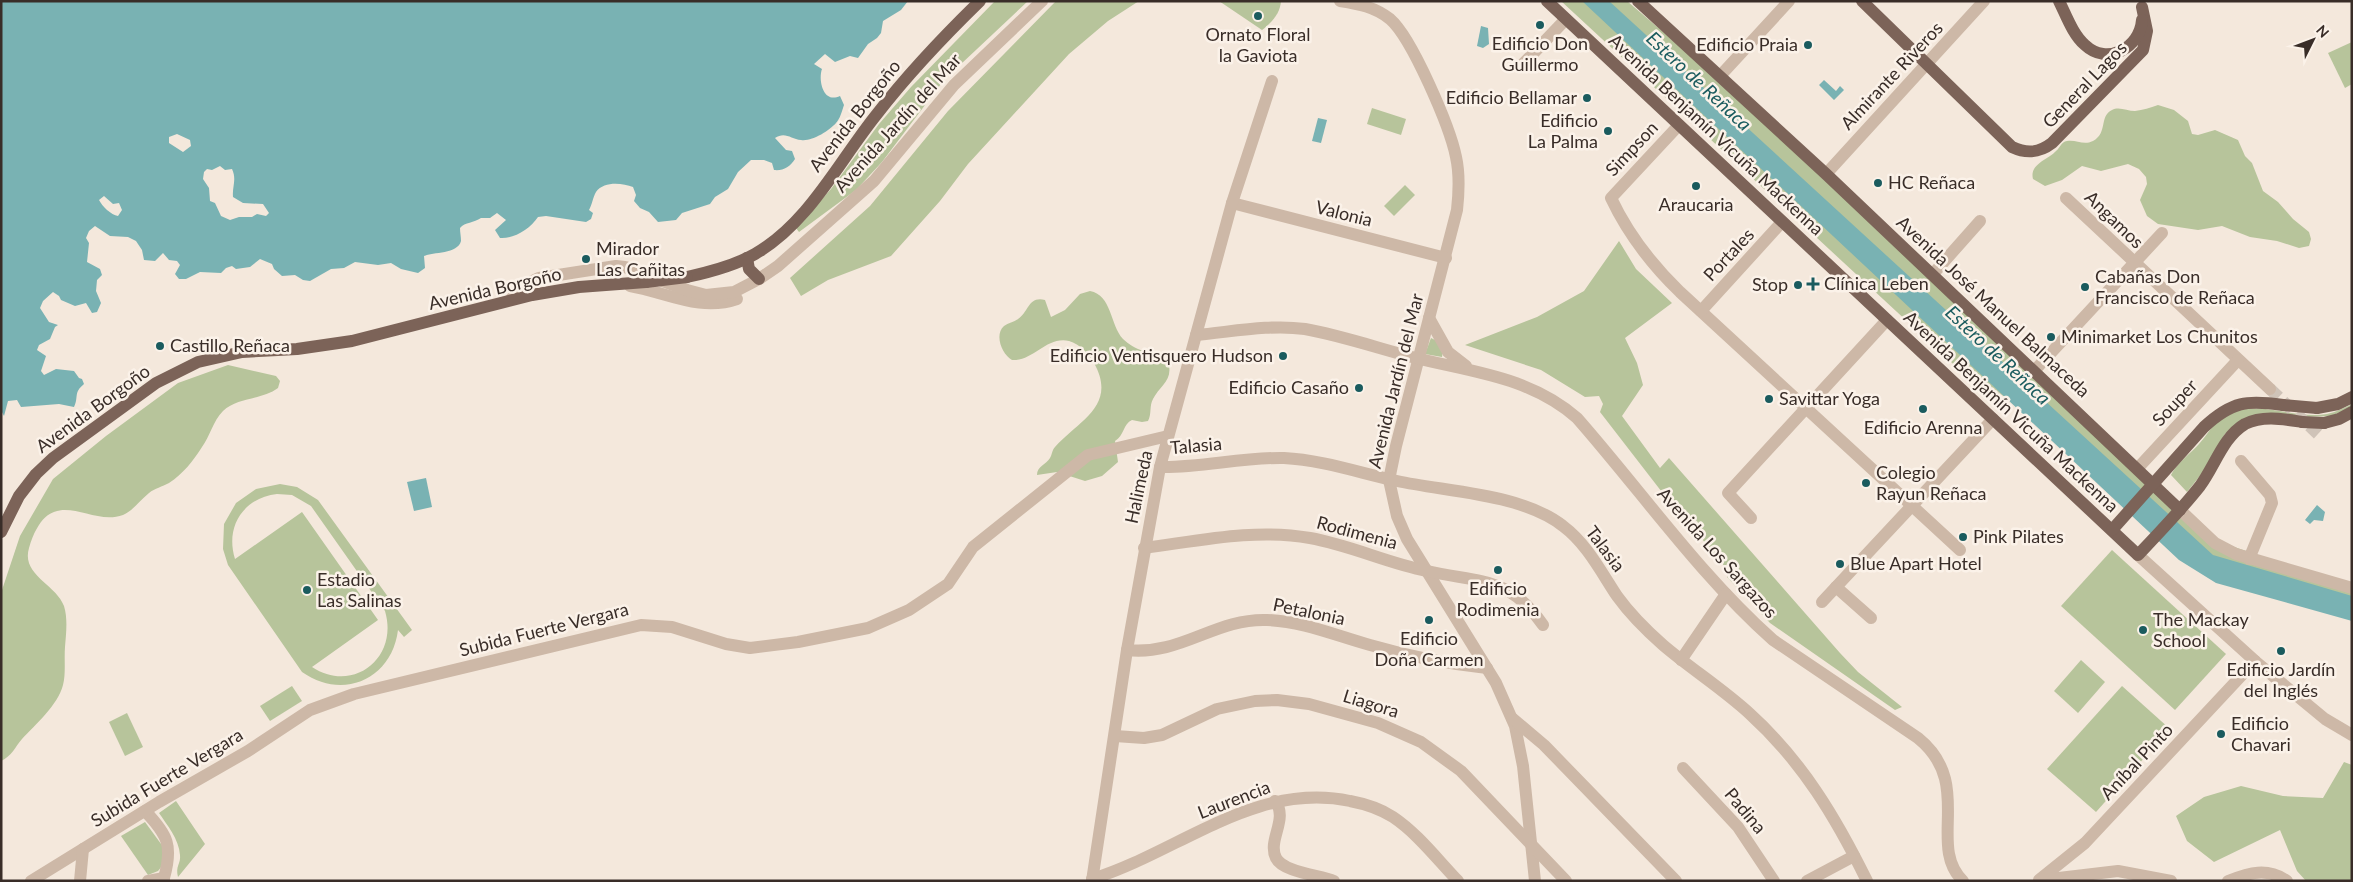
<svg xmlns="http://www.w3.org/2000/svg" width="2353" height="882" font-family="Lato,sans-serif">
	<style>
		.green { fill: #b7c49b; fill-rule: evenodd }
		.water { fill: #79b2b3; fill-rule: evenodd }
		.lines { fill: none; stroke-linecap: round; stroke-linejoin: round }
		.minor-tunnel { stroke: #cfc3b8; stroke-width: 12; stroke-dasharray: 12 6; stroke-linecap: butt }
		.minor { stroke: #cdb8a7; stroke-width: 12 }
		.major { stroke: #7c6358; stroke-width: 12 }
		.major-bridge { stroke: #7c6358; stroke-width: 12 }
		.poi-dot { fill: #1a5b5e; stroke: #fbf2e9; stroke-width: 2 }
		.labels { text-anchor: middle; stroke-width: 5; stroke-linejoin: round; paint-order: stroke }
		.poi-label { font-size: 18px; fill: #392d28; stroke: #fbf2e9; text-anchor: start }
		.street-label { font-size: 18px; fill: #392d28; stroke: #fbf2e9 }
		.water-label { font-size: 19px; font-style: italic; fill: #1a5b5e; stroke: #fbf2e9 }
	</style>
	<rect width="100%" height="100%" fill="#f4e8dc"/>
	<g class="green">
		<path d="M995,1H1028L944,80L882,162L856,190L799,232L796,228L831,189L879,124L911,87Z"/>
		<path d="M1056,1H1139L1108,21L1069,54L968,164L940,201L891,256L828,280L801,296L790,278L870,206L948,111Z"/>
		<path d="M1219,1H1281C1280,14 1272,22 1262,30Z"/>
		<path d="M1561,1H1627L1733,92L2202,536L2352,587V615L2232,584L1991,386L2001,395L1991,399Z"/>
		<path d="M2352,42V84L2345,88L2328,53Z"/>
		<path d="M2158,105L2174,110L2188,121L2192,134L2198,135L2215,130L2238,140L2245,156L2252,163L2263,191L2278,202L2293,219L2309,232L2311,239L2309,246L2299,248L2277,241L2250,237L2222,226L2198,230L2158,224L2147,216L2140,200L2147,184L2146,177L2139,169L2128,164L2101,171L2082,166L2062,180L2045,186L2033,179C2029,164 2049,159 2056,151C2060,148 2061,142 2067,141C2076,139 2083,146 2093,141C2108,133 2099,116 2112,110C2119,106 2127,111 2135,111C2143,110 2150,108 2158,105Z"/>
		<path d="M1372,108L1406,119L1401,135L1367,124Z"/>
		<path d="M1405,185L1415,195L1394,216L1384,206Z"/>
		<path d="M1619,241L1636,269L1672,303L1625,338L1637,363L1643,385L1622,416L1660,468L1669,458L1840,653L1858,672L1902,707L1895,710L1770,623L1727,577L1731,574L1697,533L1700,527L1697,521L1690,518H1682L1600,412L1603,404L1599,396L1585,397L1541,370L1465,345L1537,317L1584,291Z"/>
		<path d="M1090,291C1112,295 1110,325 1123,339C1128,344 1137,349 1143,351C1154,354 1166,347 1169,366C1172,381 1159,387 1153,399C1149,406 1152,414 1148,421L1142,422L1132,420C1123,424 1124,436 1115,441L1118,462L1102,476L1085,481L1057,472L1037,475C1037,466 1046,465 1050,458C1052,455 1052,450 1055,447C1078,421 1118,406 1094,363C1089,354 1080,344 1069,341C1046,336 1033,362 1012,360C1002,354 994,335 1004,326C1008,323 1014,322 1018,319C1029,312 1028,296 1045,300L1051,317L1065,310L1080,294Z"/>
		<path d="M1431,338L1435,340L1443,350L1442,357L1425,354Z"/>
		<path d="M228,365L276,376L280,381L278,388C262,400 238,397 223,411C213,421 210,436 202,447C193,461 183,474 169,483C162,487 155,488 149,493C139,501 134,510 123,515C88,528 50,479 29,548C21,575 56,584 64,606C68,619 66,634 65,647C64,660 66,673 63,685C58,705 35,725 22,739C15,747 12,756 1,761V593L20,536L53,479L106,436L178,383Z"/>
		<path d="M2352,404V407L2331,416L2245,419L2225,434L2203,472L2187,492L2171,475C2176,464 2190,454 2199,444C2207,435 2212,425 2222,418C2254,396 2292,420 2327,414C2336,412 2344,408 2352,404Z"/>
		<path d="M280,484L297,487L318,500L412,630L404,637L398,630C392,679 343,701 302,672L228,565L223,549L224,524L236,503L256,489ZM277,494L292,495L311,506L385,611C399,658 353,694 312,667L378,620L302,512L235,559C225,527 243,498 277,494Z"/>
		<path d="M2112,550L2226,654L2175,710L2061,606Z"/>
		<path d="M2081,660L2105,682L2078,713L2054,691Z"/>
		<path d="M292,686L302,701L270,721L260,706Z"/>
		<path d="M2122,686L2170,729L2096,812L2047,769Z"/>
		<path d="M127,713L143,747L125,756L109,722Z"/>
		<path d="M2344,762L2352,765V881H2306L2297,871L2280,830L2214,862L2187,841L2176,816L2204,797L2241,786L2283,796L2323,798Z"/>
		<path d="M176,801L205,844L178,877C175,866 181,864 180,855C179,839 167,825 159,813Z"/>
		<path d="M145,822L164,848L166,861L158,871L148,875L121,836Z"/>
	</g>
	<g class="water">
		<path d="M1,1H908L901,10L883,21L881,33L877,38L868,44L858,58L850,56L835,62L825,54L814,64L822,69C818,80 823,104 840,96L844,105C842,111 840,119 836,123C829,131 811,142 801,140C791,139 785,131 775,138L786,150L792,151L795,159C790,167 783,171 774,170L772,163L764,160H751L738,172L728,189L715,197L710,204L682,213L676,220L658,222L649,212L640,208L634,201L636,195L633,187C622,183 604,181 596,192C593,197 592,205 589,210L593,213L591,219L586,222L546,216L538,217C530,229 514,239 500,238L495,230L506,220L497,213L490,218H481C474,223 465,222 460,228C460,232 461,237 461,241C458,254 433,252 424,256L425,268L418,273L401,269L391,263L378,265L355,262L344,268L331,269L310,281L303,280L295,275L282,276L274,269L272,264L260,259L250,267L236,269L232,266L226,268L221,273L200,272L186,279H179L175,274L180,265L177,261L169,260L163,253L155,261L144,260L142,250L136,241L128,237L110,236L95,226L89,231L86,238L89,243L87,262L100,269L102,275L97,280L96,291L101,303L97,312L92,313L86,303L75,306L61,300L59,296L53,292L43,301L40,308L49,322L58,325L55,327L50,339L39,345L37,350L46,356L41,371L44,375L56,369L74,371L79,378L82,379L84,384C73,393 79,397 74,407L59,404L21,407L17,400L8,401L4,416L1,410ZM177,134L190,140L191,146L183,152L169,143V137ZM220,166L225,170L232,169C237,180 232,186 233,197L243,203L263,204L269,213L266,216L257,214L252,217H239L230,220L221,216L215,203L210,201L209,188L203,179L204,172L207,169L212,170ZM104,196L113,204L119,203L122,210L118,216C111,215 102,206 99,200Z"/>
		<path d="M1582,1H1609L2213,555L2352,596V621L2216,583L2179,560Z"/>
		<path d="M1481,26L1488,28L1489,44L1483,48L1477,46Z"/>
		<path d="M1824,80L1836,91L1840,86L1844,90L1834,100L1819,85Z"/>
		<path d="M1318,118L1327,120L1321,143L1312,141Z"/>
		<path d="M426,478L432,507L414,511L407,482Z"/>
		<path d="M2317,505L2325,512L2323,521L2314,520L2310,524L2305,520Z"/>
	</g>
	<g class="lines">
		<path class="minor-tunnel" d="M2270,389L2318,434"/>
		<g class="minor">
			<path d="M1340,1C1359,4 1375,7 1390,19C1412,38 1450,127 1456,157C1460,175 1459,192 1457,210L1396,446L1389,480L1397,516L1407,539L1496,683L1515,726L1523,766L1535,881"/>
			<path d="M1522,65L1566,19"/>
			<path d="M1720,76L1789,1"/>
			<path d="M1679,125L1611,198C1628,234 1651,264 1680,292L1960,550"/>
			<path d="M1826,174L1984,1"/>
			<path d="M2066,198L2270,389"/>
			<path d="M1232,203L1446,258"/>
			<path d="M1933,274L1980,221"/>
			<path d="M630,286C666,292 700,312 737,299"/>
			<path d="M511,299L526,284L539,278L616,266L625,267L687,290L706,295L734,292L759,279L778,266L874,181L954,85L1042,1"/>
			<path d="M1701,311L1782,222"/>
			<path d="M1429,318L1448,352L1466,366"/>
			<path d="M1196,335C1231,332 1270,324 1305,329C1339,335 1378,348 1412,357C1470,372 1529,376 1577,418C1642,492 1699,574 1773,640L1918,738C1975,784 1926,845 1963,881"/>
			<path d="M2035,370L2162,233"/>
			<path d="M2241,461L2270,495L2272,503L2249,559"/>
			<path d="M1160,467C1201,468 1242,457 1284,458C1322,460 1360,473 1397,481C1448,492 1523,494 1563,526C1587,544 1601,572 1617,596C1630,614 1646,630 1663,645C1691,669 1723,689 1750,714C1802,761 1836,818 1867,881"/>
			<path d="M2137,469L2238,360"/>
			<path d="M2180,510L2215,543L2236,554L2352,588"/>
			<path d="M1751,518L1728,493L1887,320"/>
			<path d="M1144,548C1198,541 1255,528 1310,538C1350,545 1387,563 1427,571C1479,583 1508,575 1543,625"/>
			<path d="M2138,555L2255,661L2325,719L2352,735"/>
			<path d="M1836,587L1871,618"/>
			<path d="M1822,602L1993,419"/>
			<path d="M1127,650C1181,656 1215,618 1267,620C1302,621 1337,636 1370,645C1408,656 1448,664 1487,668"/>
			<path d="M1681,660L1726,594"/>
			<path d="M1512,718L1544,745L1676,881"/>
			<path d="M1115,736L1144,738L1162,735L1217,709L1255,701L1277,700L1309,704L1378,723L1421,742L1461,771L1566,881"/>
			<path d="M1683,768L1738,827L1774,881"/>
			<path d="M1275,801C1289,819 1267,840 1276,858C1283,872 1319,875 1334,881"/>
			<path d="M145,811C168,835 173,846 164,878"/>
			<path d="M1092,879C1179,852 1255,781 1350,801C1366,804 1379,808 1393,817C1417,833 1437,859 1458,881"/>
			<path d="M2039,880L2085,843L2255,661"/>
			<path d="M2042,880L2118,871L2171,881"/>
			<path d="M31,881L159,802L248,751L310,710L354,694L641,625L672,627L726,644L750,648L798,642L868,628L909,610L948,584L973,547L1088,455L1168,436"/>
			<path d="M80,881L83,849"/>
			<path d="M148,881L164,878"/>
			<path d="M1092,881L1127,650L1160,467L1232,203L1272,81"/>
			<path d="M1807,881L1854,856"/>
			<path d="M2228,881C2249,873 2267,867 2287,881"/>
		</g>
		<g class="major">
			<path d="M1547,1L2138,555C2159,533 2181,510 2200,486C2215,466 2223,437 2245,424C2263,415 2283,419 2302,422"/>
			<path d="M1638,1L1826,174L2180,510"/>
			<path d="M1862,1L2012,147C2027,154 2039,153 2052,143L2143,50L2147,31L2142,7"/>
			<path d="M2059,1C2066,15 2073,35 2085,45C2107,66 2140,48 2142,20"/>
			<path d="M747,258L749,269L759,279"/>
			<path d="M687,277C710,272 734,266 755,254C809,223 839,161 877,114C908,74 943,37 980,1"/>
			<path d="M2317,408L2338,404L2352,397"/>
			<path d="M2324,423L2339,419L2352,412"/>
			<path d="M2112,530L2204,427C2232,401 2247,400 2283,405"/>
			<path d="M1,532L19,496L36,474L53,458L156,383L198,362L242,352L297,349L352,341L532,295L579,287L646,282"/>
		</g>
		<g class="major-bridge">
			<path d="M646,282L687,277"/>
			<path d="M2283,405L2317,408"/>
			<path d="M2302,422L2324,423"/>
		</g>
	</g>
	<g class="poi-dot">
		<circle cx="1258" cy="16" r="5"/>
		<circle cx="1540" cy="25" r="5"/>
		<circle cx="1808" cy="45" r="5"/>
		<circle cx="1587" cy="98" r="5"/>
		<circle cx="1608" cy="131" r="5"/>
		<circle cx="1878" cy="183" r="5"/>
		<circle cx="1696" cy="186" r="5"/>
		<circle cx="586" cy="259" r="5"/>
		<path d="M1810.5 276.5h5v5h5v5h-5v5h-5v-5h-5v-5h5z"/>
		<circle cx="1798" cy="285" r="5"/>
		<circle cx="2085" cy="287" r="5"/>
		<circle cx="2051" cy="337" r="5"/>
		<circle cx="160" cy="346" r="5"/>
		<circle cx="1283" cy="356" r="5"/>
		<circle cx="1359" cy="388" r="5"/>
		<circle cx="1769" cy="399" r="5"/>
		<circle cx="1923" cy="409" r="5"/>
		<circle cx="1866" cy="483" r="5"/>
		<circle cx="1963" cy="537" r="5"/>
		<circle cx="1840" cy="564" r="5"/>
		<circle cx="1498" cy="570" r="5"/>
		<circle cx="307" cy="590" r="5"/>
		<circle cx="1429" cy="620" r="5"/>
		<circle cx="2143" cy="630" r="5"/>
		<circle cx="2281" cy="651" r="5"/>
		<circle cx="2221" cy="734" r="5"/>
	</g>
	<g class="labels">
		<g class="poi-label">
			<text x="1258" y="41" text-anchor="middle">Ornato Floral<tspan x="1258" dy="21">la Gaviota</tspan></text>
			<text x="1540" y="50" text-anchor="middle">Edificio Don<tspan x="1540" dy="21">Guillermo</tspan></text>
			<text x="1798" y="51" text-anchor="end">Edificio Praia</text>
			<text x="1577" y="104" text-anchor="end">Edificio Bellamar</text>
			<text x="1598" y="127" text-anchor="end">Edificio<tspan x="1598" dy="21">La Palma</tspan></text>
			<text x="1888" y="189">HC Reñaca</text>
			<text x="1696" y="211" text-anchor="middle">Araucaria</text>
			<text x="596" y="255">Mirador<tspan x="596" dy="21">Las Cañitas</tspan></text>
			<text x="2095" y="283">Cabañas Don<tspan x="2095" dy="21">Francisco de Reñaca</tspan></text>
			<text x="1824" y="290">Clínica Leben</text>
			<text x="1788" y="291" text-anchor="end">Stop</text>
			<text x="2061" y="343">Minimarket Los Chunitos</text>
			<text x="170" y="352">Castillo Reñaca</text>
			<text x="1273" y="362" text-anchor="end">Edificio Ventisquero Hudson</text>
			<text x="1349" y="394" text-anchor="end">Edificio Casaño</text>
			<text x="1779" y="405">Savittar Yoga</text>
			<text x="1923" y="434" text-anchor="middle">Edificio Arenna</text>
			<text x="1876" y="479">Colegio<tspan x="1876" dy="21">Rayun Reñaca</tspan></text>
			<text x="1973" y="543">Pink Pilates</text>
			<text x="1850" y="570">Blue Apart Hotel</text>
			<text x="317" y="586">Estadio<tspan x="317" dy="21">Las Salinas</tspan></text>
			<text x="1498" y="595" text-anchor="middle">Edificio<tspan x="1498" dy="21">Rodimenia</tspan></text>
			<text x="2153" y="626">The Mackay<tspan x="2153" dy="21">School</tspan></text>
			<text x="1429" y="645" text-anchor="middle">Edificio<tspan x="1429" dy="21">Doña Carmen</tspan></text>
			<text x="2281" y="676" text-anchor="middle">Edificio Jardín<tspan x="2281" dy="21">del Inglés</tspan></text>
			<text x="2231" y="730">Edificio<tspan x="2231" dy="21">Chavari</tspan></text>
		</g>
		<g class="street-label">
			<text transform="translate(1892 76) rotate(-47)" y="6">Almirante Riveros</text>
			<text transform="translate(2085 85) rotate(-46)" y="6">General Lagos</text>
			<text transform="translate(855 116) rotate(-52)" y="6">Avenida Borgoño</text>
			<text transform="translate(898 123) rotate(-48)" y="6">Avenida Jardín del Mar</text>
			<text transform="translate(1716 135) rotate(43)" y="6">Avenida Benjamín Vicuña Mackenna</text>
			<text transform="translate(1632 149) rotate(-47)" y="6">Simpson</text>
			<text transform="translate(1344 214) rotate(14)" y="6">Valonia</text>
			<text transform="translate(2114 220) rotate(44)" y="6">Angamos</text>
			<text transform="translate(1729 255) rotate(-47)" y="6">Portales</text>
			<text transform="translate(495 289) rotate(-13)" y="6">Avenida Borgoño</text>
			<text transform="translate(1993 307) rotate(43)" y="6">Avenida José Manuel Balmaceda</text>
			<text transform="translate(1396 381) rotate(-76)" y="6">Avenida Jardín del Mar</text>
			<text transform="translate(2175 403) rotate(-47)" y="6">Souper</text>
			<text transform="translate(93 409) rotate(-36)" y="6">Avenida Borgoño</text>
			<text transform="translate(2011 412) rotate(43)" y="6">Avenida Benjamín Vicuña Mackenna</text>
			<text transform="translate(1196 446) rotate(-5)" y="6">Talasia</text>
			<text transform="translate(1139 487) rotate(-78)" y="6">Halimeda</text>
			<text transform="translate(1357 533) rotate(15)" y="6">Rodimenia</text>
			<text transform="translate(1605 549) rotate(53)" y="6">Talasia</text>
			<text transform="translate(1717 553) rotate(48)" y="6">Avenida Los Sargazos</text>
			<text transform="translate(1309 612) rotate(12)" y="6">Petalonia</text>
			<text transform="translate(544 630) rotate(-14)" y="6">Subida Fuerte Vergara</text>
			<text transform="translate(1371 704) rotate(17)" y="6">Liagora</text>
			<text transform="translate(2137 762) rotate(-47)" y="6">Aníbal Pinto</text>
			<text transform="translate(167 778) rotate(-31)" y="6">Subida Fuerte Vergara</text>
			<text transform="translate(1234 800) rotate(-21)" y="6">Laurencia</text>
			<text transform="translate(1745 811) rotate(50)" y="6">Padina</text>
		</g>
		<g class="water-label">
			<text transform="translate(1699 81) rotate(43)" y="7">Estero de Reñaca</text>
			<text transform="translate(1998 355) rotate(43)" y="7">Estero de Reñaca</text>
		</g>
	</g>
	<rect width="2353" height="882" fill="none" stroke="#392d28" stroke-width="5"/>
	<g transform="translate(2313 40) rotate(48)" stroke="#fbf2e9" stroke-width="4" paint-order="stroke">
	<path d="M0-4L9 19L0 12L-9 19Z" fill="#392d28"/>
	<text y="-8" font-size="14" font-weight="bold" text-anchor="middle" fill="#392d28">N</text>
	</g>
</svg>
